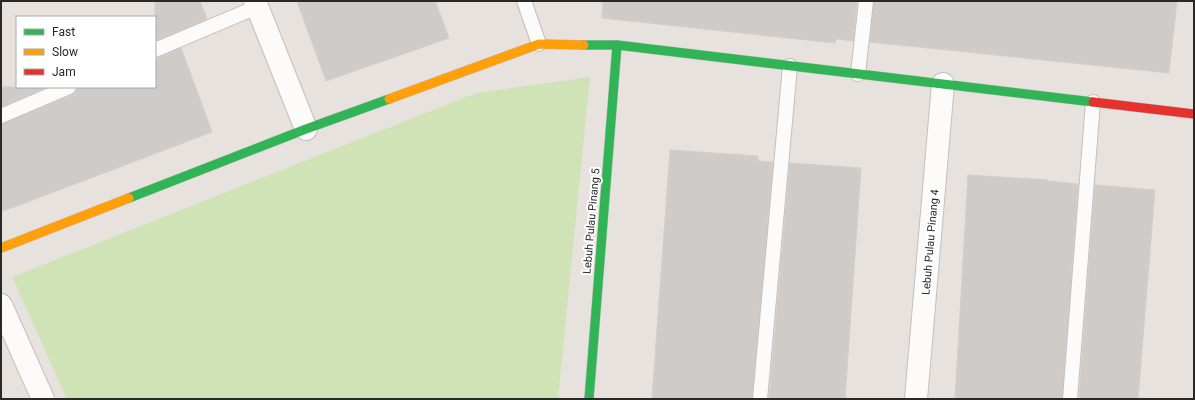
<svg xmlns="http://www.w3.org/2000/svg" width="1195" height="400" font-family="Roboto,sans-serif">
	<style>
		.green { fill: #d0e3b6 }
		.building { fill: #cecbc8; stroke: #d3ceca }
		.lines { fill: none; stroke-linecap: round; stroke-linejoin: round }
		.lane-casing { stroke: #c1bfc0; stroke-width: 16 }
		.street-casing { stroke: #c1bfc0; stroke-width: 24 }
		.fast-casing { stroke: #c1bfc0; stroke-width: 10 }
		.slow-casing { stroke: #c1bfc0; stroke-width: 10 }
		.jam-casing { stroke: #c1bfc0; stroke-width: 10 }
		.lane { stroke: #fcfbfa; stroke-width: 14 }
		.street { stroke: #fcfbfa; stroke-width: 22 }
		.fast { stroke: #30b455; stroke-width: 9 }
		.slow { stroke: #ff9f0a; stroke-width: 9 }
		.jam { stroke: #e5322d; stroke-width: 9 }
		.labels { text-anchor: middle; stroke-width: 4; stroke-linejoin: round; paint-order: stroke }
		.street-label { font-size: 11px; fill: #292929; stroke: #fff }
	</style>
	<rect width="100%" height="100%" fill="#e8e2de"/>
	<path class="green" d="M590,77L558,399H67L12,277L476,93Z"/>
	<g class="building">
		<path d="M155,1H200L207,19L155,41Z"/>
		<path d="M297,1H435L449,38L326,81Z"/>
		<path d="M603,1H857L853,41L836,39L835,43L602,18Z"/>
		<path d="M874,1H1177L1169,73L870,42Z"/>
		<path d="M181,48L212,132L1,212V124L72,95L76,92L77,87H155V58Z"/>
		<path d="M1,87H47L1,107Z"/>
		<path d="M670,150L758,156V161L773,162L752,399H652Z"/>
		<path d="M790,163L861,168L845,399H769Z"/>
		<path d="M968,175L1048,180V181L1078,184L1062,399H955Z"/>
		<path d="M1095,185L1155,190L1138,399H1079Z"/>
	</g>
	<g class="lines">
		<g class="lane-casing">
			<g id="lane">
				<path d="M524,1L539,44"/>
				<path d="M155,50L257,7"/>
				<path d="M858,74L866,1"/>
				<path d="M1,116L69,87"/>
				<path d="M760,399L790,66"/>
				<path d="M1070,399L1093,102"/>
			</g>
		</g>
		<g class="street-casing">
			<g id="street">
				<path d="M255,1L306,129"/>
				<path d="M1,305L43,399"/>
				<path d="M916,399L943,84"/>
			</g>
		</g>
		<g class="fast-casing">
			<g id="fast">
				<path d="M584,45H617L1093,102"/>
				<path d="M129,198L306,129L389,99"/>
				<path d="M589,399L617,45"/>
			</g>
		</g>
		<g class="slow-casing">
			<g id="slow">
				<path d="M389,99L539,44L584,45"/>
				<path d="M1,248L129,198"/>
			</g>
		</g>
		<g class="jam-casing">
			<path id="jam" d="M1093,102L1194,114"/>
		</g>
		<use href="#lane" class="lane"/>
		<use href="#street" class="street"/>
		<use href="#fast" class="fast"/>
		<use href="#slow" class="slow"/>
		<use href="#jam" class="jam"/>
	</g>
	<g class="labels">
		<g class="street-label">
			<text transform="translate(591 221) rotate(-85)" y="4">Lebuh Pulau Pinang 5</text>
			<text transform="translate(930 242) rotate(-85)" y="4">Lebuh Pulau Pinang 4</text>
		</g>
	</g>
	<rect width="1195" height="400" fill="none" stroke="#292929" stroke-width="4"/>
	<rect x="16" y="16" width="140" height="72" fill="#ffffff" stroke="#a9a9a9"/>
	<rect x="24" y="29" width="20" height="6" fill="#30b455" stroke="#a9a9a9"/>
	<text x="52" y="36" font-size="12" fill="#292929">Fast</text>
	<rect x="24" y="49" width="20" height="6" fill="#ff9f0a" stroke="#a9a9a9"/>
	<text x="52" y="56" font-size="12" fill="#292929">Slow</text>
	<rect x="24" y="69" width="20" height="6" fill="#e5322d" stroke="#a9a9a9"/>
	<text x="52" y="76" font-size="12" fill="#292929">Jam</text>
</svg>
